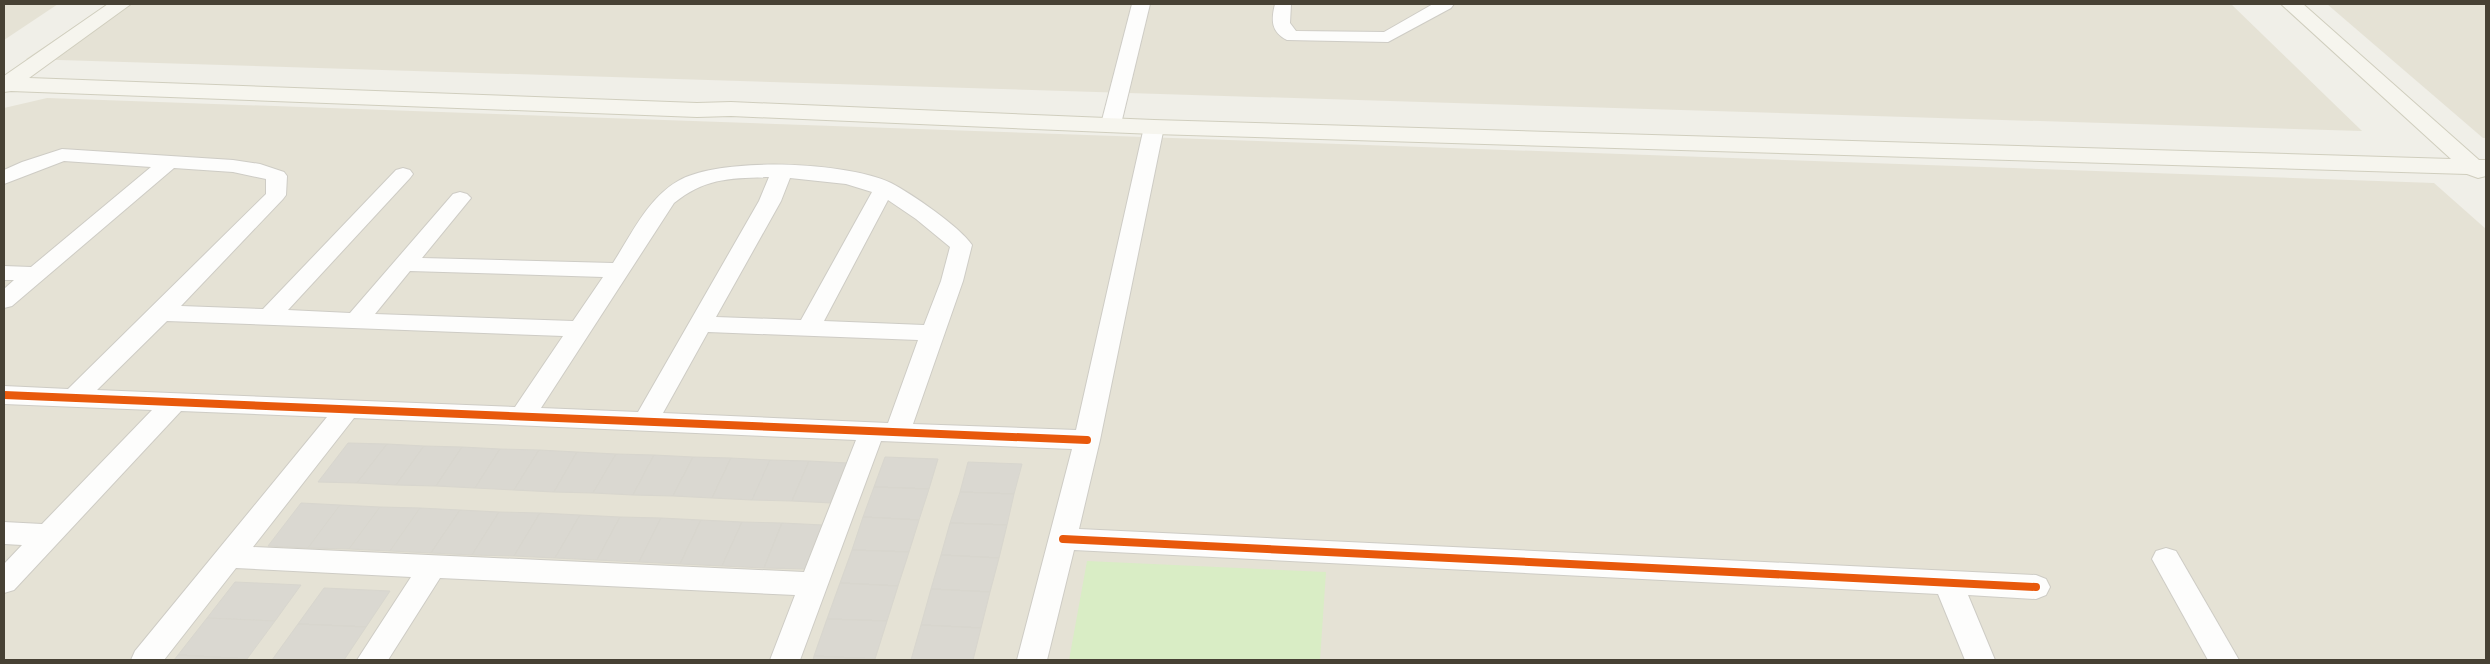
<svg xmlns="http://www.w3.org/2000/svg" width="2490" height="664" font-family="Poppins,sans-serif">
	<style>
		.residential { fill: #e5e2d5 }
		.green { fill: #d9edc5 }
		.building { fill: #dad8d1; stroke: #d8d6ce }
		.lines { fill: none; stroke-linecap: round; stroke-linejoin: round }
		.street-casing { stroke: #ceccc5; stroke-width: 2 }
		.secondary-casing { stroke: #d0cebe; stroke-width: 2 }
		.street { fill: #fdfdfc; fill-rule: evenodd }
		.secondary { fill: #f6f5ee; fill-rule: evenodd }
		.cycleway-casing { stroke: #fff; stroke-width: 11 }
		.cycleway { stroke: #e8590c; stroke-width: 8 }
	</style>
	<rect width="100%" height="100%" fill="#f0efe8"/>
	<g class="residential">
		<path d="M4,4H58L4,40Z"/>
		<path d="M108,4H2231L2362,131L26,59Z"/>
		<path d="M2327,4H2486V138H2483Z"/>
		<path d="M47,98L2434,183L2486,229V660H4V108Z"/>
	</g>
	<path class="green" d="M1087,561L1326,572L1320,660H1069Z"/>
	<g class="building">
		<path d="M348,443L387,444L357,483L318,482Z"/>
		<path d="M387,444L424,446L396,485L357,483Z"/>
		<path d="M424,446L462,447L436,486L396,485Z"/>
		<path d="M462,447L500,449L475,488L436,486Z"/>
		<path d="M500,449L539,450L514,490L475,488Z"/>
		<path d="M539,450L577,452L554,492L514,490Z"/>
		<path d="M577,452L616,454L593,493L554,492Z"/>
		<path d="M616,454L654,455L633,495L593,493Z"/>
		<path d="M654,455L693,457L673,496L633,495Z"/>
		<path d="M693,457L731,458L712,498L673,496Z"/>
		<path d="M885,457L938,459L929,489L874,487Z"/>
		<path d="M731,458L770,460L752,500L712,498Z"/>
		<path d="M770,460L809,461L792,501L752,500Z"/>
		<path d="M809,461L848,463L832,503L792,501Z"/>
		<path d="M968,462L1022,464L1014,494L960,492Z"/>
		<path d="M874,487L929,489L919,520L863,517Z"/>
		<path d="M960,492L1014,494L1007,525L950,523Z"/>
		<path d="M301,503L340,505L308,548L268,546Z"/>
		<path d="M340,505L380,507L349,549L308,548Z"/>
		<path d="M380,507L420,508L390,551L349,549Z"/>
		<path d="M420,508L460,510L431,553L390,551Z"/>
		<path d="M460,510L499,512L472,555L431,553Z"/>
		<path d="M499,512L540,513L514,556L472,555Z"/>
		<path d="M540,513L580,515L555,558L514,556Z"/>
		<path d="M580,515L620,517L597,560L555,558Z"/>
		<path d="M620,517L661,518L639,562L597,560Z"/>
		<path d="M863,517L919,520L909,552L852,550Z"/>
		<path d="M661,518L701,520L680,564L639,562Z"/>
		<path d="M701,520L742,522L722,566L680,564Z"/>
		<path d="M742,522L782,523L764,568L722,566Z"/>
		<path d="M782,523L823,525L806,569L764,568Z"/>
		<path d="M950,523L1007,525L999,558L941,555Z"/>
		<path d="M852,550L909,552L898,586L840,583Z"/>
		<path d="M941,555L999,558L990,592L931,589Z"/>
		<path d="M235,582L301,585L275,621L207,618Z"/>
		<path d="M840,583L898,586L887,621L827,619Z"/>
		<path d="M324,588L390,591L366,627L298,624Z"/>
		<path d="M931,589L990,592L981,628L921,625Z"/>
		<path d="M207,618L275,621L247,659L178,655Z"/>
		<path d="M827,619L887,621L875,659L814,656Z"/>
		<path d="M298,624L366,627L344,660H272Z"/>
		<path d="M921,625L981,628L973,660H911Z"/>
		<path d="M178,655L247,659L174,660Z"/>
		<path d="M814,656L875,659L813,660Z"/>
	</g>
	<g class="lines">
		<g class="street-casing">
			<g id="street">
				<path d="M1132,4H1150L1121,124L1118,128H1104L1101,124Z"/>
				<path d="M1275,4H1291L1290,23L1296,31L1384,32L1433,4H1454L1451,8L1388,42L1287,40C1271,32 1271,20 1275,4Z"/>
				<path d="M1154,121L1161,123L1164,127L1100,440L1079,529L2036,575L2046,579L2050,587L2046,595L2036,599L1968,595L1995,660H1965L1938,594L1074,550L1047,660H1017L1072,449L881,441L800,660H770L795,595L440,578L388,660H357L411,577L236,568L164,660H131L135,651L327,417L181,411L14,590L4,593V564L22,545L4,544V522L42,524L152,410L4,404V386L68,389L266,194V179L233,172L174,168L12,306L4,308V289L14,280H4V266L31,267L151,167L64,161L4,184V170L22,162L62,149L233,160L260,164L284,172L287,176L286,195L283,199L181,306L263,309L396,170L403,168L410,170L413,174L410,178L288,310L350,313L453,194L460,192L467,194L471,198L422,258L613,263C631,235 648,198 678,181C721,156 847,162 891,183C912,194 959,226 972,245L963,281L913,424L1076,430L1144,127L1147,123ZM769,177L759,201L638,412L541,408L674,203C704,178 731,178 769,177ZM790,178L846,184L872,192L801,320L716,317L781,201ZM888,200L916,219L950,247L941,281L924,325L824,321ZM410,271L603,277L573,321L375,314ZM167,321L563,336L515,407L97,390ZM708,332L918,340L888,423L663,413ZM354,418L856,440L804,572L253,547Z"/>
				<path d="M2166,548L2176,551L2239,660H2208L2152,559L2156,551Z"/>
			</g>
		</g>
		<g class="secondary-casing">
			<path id="secondary" d="M108,4H131L29,78L697,103L731,102L1154,120L2451,159L2281,4H2303L2479,160H2486V176L2478,178L2467,174L1154,134L731,116L697,117L11,91L4,92V76Z"/>
		</g>
		<use href="#street" class="street"/>
		<use href="#secondary" class="secondary"/>
		<g class="cycleway-casing">
			<g id="cycleway">
				<path d="M4,395L1087,440"/>
				<path d="M1063,539L2036,587"/>
			</g>
		</g>
		<use href="#cycleway" class="cycleway"/>
	</g>
	<rect width="2490" height="664" fill="none" stroke="#474134" stroke-width="10"/>
</svg>
